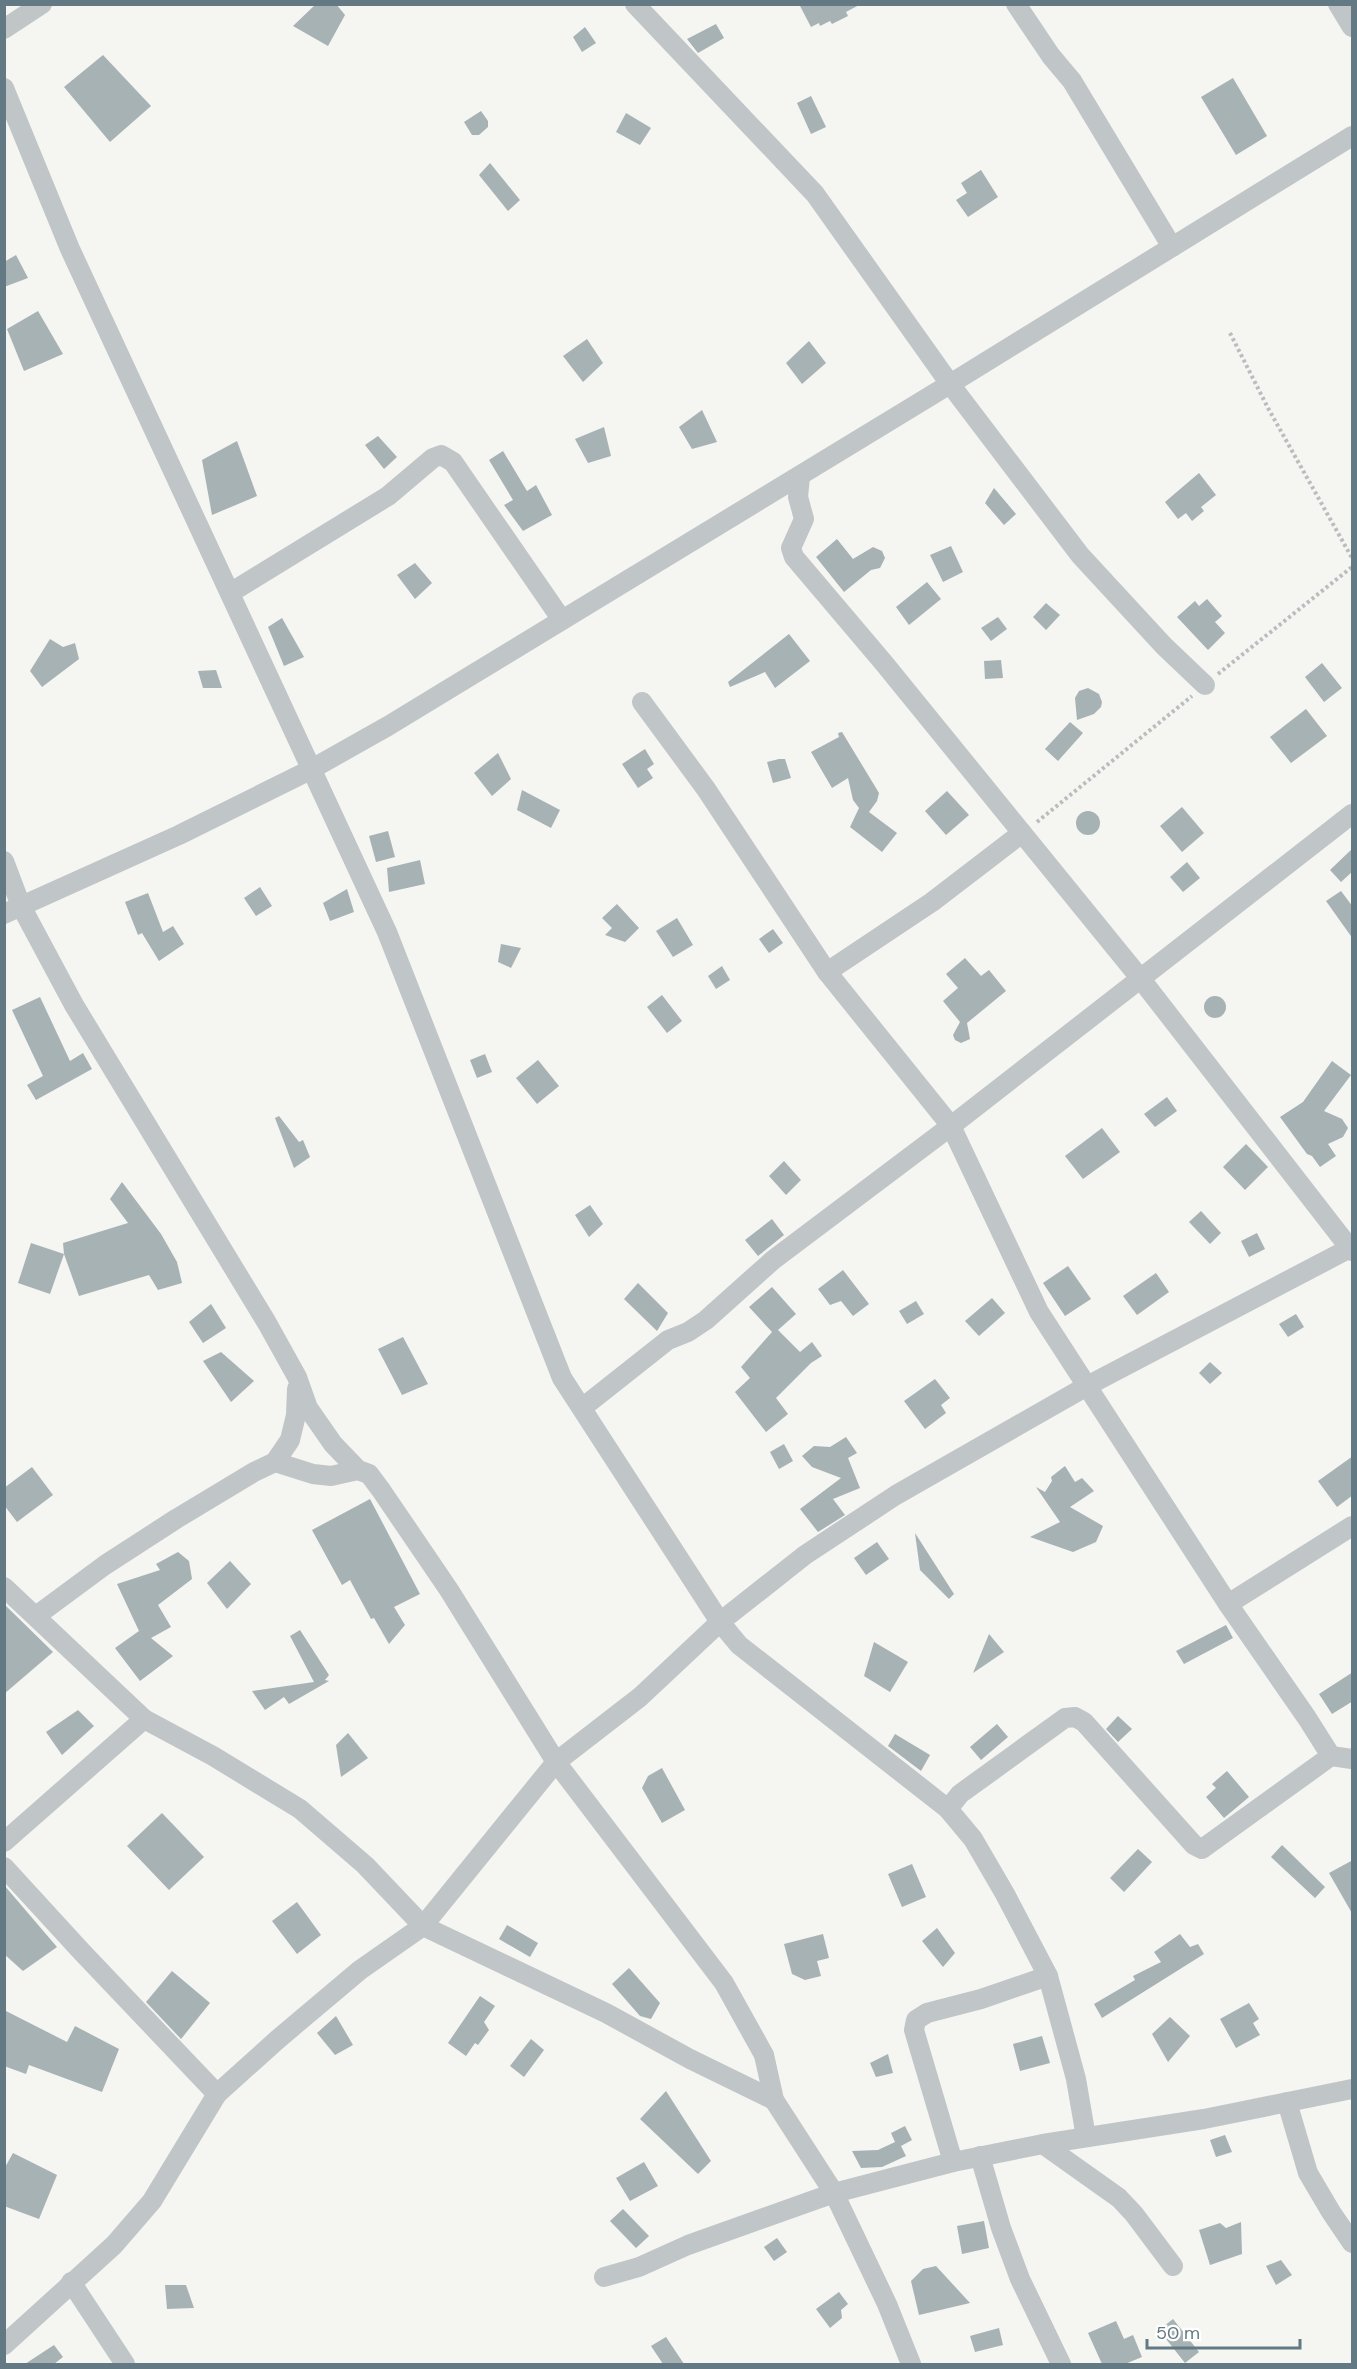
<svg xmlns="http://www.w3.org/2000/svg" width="1357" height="2369" font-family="'DM Sans',sans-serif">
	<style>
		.building { fill: #a7b2b5 }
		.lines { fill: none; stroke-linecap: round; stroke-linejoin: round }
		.path { stroke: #babdbf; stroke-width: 4; stroke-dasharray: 3 3; stroke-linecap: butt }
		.street { stroke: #c0c5c8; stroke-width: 20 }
	</style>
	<rect width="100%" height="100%" fill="#f5f5f1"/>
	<g class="building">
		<path d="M316,4H336L345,15L328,46L293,26Z"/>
		<path d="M799,4H861L846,12L848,16L832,24L830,21L820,26L819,23L811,27Z"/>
		<path d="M716,24L724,38L698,53L687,39Z"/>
		<path d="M585,27L596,43L582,52L573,37Z"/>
		<path d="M103,55L151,106L110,142L64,87Z"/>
		<path d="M1233,78L1267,136L1236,155L1201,97Z"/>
		<path d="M811,96L826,127L811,134L797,103Z"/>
		<path d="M481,111L488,121V127L479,135H472L464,122Z"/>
		<path d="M626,113L651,128L640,145L616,132Z"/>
		<path d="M490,163L520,200L508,211L479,175Z"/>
		<path d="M981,170L998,197L968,217L956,200L967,193L961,183Z"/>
		<path d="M16,255L28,278L4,287V262Z"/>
		<path d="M38,311L63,354L24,371L7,329Z"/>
		<path d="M587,339L603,363L583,382L563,356Z"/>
		<path d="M809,341L826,363L802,384L786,363Z"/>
		<path d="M702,410L717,442L692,449L679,427Z"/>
		<path d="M604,427L611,456L588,463L575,439Z"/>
		<path d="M378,436L397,457L384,469L365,445Z"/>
		<path d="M237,441L257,496L212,515L202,460Z"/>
		<path d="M503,451L527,491L536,485L552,515L523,531L504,505L513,500L489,460Z"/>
		<path d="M1199,473L1216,495L1201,507L1204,511L1192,521L1186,513L1178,519L1165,502Z"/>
		<path d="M994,488L1016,514L1004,525L985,503Z"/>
		<path d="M837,539L853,559L873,547L882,551L885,558L880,568L871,570L844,592L816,557Z"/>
		<path d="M951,546L963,572L943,582L930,555Z"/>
		<path d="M415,563L432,583L415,599L397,575Z"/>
		<path d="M927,582L941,599L909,625L896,607Z"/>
		<path d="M1207,599L1222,616L1215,622L1225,633L1208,650L1177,617L1195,601L1199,606Z"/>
		<path d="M1046,603L1060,615L1046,630L1033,617Z"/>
		<path d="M998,617L1007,629L991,641L981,628Z"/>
		<path d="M282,618L304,657L284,666L268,627Z"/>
		<path d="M789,634L810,661L775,688L765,672L730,687L728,682Z"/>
		<path d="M50,639L63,647L75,643L79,659L42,687L30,671Z"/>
		<path d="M1001,660L1003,678L985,679L984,661Z"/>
		<path d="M1322,663L1342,688L1324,702L1305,677Z"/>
		<path d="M216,670L222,688H203L198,671Z"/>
		<path d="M1088,688L1099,694L1102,702L1101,707L1094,714L1077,720L1075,698L1079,691Z"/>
		<path d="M1306,709L1327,736L1291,763L1270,737Z"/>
		<path d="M1070,722L1083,733L1058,761L1045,749Z"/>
		<path d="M842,732L879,793L877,801L869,812L897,833L882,852L850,827L859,808L853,800L848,778L832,788L811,752L839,737L838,733Z"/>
		<path d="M645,749L654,764L647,769L653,778L638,788L622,764Z"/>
		<path d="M498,753L511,779L492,796L474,773Z"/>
		<path d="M779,759H785L791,778L773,783L767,762Z"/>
		<path d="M522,790L560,810L551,828L517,810Z"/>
		<path d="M947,791L969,815L946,835L925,811Z"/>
		<path d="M1182,807L1204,833L1182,852L1160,826Z"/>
		<circle cx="1088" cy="823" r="12"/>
		<path d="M388,831L395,857L376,862L369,836Z"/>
		<path d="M1353,848V871L1341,882L1330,870Z"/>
		<path d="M420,860L425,884L389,892L387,868Z"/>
		<path d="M1187,862L1200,878L1183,892L1170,877Z"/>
		<path d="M260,887L272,906L256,916L244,898Z"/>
		<path d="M347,889L354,912L330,921L323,903Z"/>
		<path d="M1341,891L1353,907V939L1326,901Z"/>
		<path d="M148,893L163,932L173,926L184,944L159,961L142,933L138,935L125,902Z"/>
		<path d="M617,904L639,928L625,942L605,935L612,928L602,918Z"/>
		<path d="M677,918L693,945L673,957L656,931Z"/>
		<path d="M773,929L783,943L769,953L759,939Z"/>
		<path d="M501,944L521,948L511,968L498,962Z"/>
		<path d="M965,958L981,976L989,970L1006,991L967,1023L970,1039L961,1043L955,1040L953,1035L960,1022L943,1001L958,988L946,974Z"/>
		<path d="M722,966L730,980L716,989L708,976Z"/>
		<path d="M662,995L682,1021L667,1033L647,1007Z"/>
		<circle cx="1215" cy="1007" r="11"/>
		<path d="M40,997L70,1061L83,1053L92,1069L36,1100L27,1085L43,1076L12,1010Z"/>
		<path d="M485,1054L492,1072L477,1078L470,1060Z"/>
		<path d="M538,1060L559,1086L537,1104L516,1078Z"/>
		<path d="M1332,1061L1351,1075L1324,1111L1342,1119L1348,1128L1343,1137L1328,1144L1336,1156L1320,1167L1312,1156L1307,1154L1280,1117L1303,1102Z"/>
		<path d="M1167,1097L1177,1111L1155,1127L1144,1114Z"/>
		<path d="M279,1116L299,1142L303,1140L310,1157L294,1168L275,1118Z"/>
		<path d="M1102,1128L1120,1152L1083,1179L1065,1156Z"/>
		<path d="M1246,1144L1268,1167L1245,1190L1223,1167Z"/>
		<path d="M784,1161L801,1180L786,1195L769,1176Z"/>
		<path d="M122,1182L161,1234L177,1262L182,1283L158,1290L149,1275L79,1296L64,1254L63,1243L128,1223L110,1199Z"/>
		<path d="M590,1205L603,1224L589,1237L575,1215Z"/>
		<path d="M1201,1211L1221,1233L1210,1244L1189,1222Z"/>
		<path d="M772,1219L784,1235L758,1256L745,1240Z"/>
		<path d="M1257,1233L1265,1249L1249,1257L1241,1241Z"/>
		<path d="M31,1243L64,1254L50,1294L18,1283Z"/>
		<path d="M1068,1266L1091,1299L1065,1316L1043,1283Z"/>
		<path d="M843,1270L869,1304L853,1316L841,1301L830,1305L818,1289Z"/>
		<path d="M1156,1273L1169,1292L1137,1315L1123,1296Z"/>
		<path d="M638,1283L668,1313L657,1331L624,1299Z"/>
		<path d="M772,1287L796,1314L778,1330L800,1352L812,1342L822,1356L811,1363L776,1398L788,1414L766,1432L735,1392L750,1378L741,1367L772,1332L749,1307Z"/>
		<path d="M992,1298L1005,1313L979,1336L965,1321Z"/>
		<path d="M916,1301L924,1314L907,1324L899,1311Z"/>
		<path d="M211,1304L226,1328L203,1343L189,1322Z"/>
		<path d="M1296,1314L1304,1327L1288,1337L1279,1324Z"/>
		<path d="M403,1337L428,1384L402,1395L378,1349Z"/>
		<path d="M221,1352L254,1381L231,1402L203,1361Z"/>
		<path d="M1210,1362L1222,1373L1210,1384L1199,1373Z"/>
		<path d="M935,1379L950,1398L941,1405L946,1413L925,1429L904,1401Z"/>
		<path d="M846,1437L857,1453L848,1458L860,1488L833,1499L845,1515L818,1532L800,1509L841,1478L812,1467L802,1456L814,1446L830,1447Z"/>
		<path d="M784,1444L793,1461L779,1469L770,1452Z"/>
		<path d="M1353,1456V1495L1337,1507L1318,1481Z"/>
		<path d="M1065,1466L1075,1482L1082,1478L1094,1491L1070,1507L1103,1526L1096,1542L1073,1552L1030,1537L1060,1522L1036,1487L1045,1492L1052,1481L1051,1477Z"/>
		<path d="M32,1467L53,1495L17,1522L4,1505V1488Z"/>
		<path d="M370,1499L420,1594L394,1607L405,1625L389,1644L374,1618L371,1619L350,1580L342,1585L312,1530Z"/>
		<path d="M915,1533L954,1594L949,1599L920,1570Z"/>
		<path d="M877,1542L889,1559L866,1575L854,1558Z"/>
		<path d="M178,1552L189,1561L192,1579L158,1605L171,1627L151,1638L173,1656L140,1681L115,1648L139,1631L117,1584L160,1570L156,1564Z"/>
		<path d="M230,1561L251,1584L227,1609L207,1583Z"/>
		<path d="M4,1604L53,1652L4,1694Z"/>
		<path d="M1226,1625L1233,1638L1184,1664L1176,1651Z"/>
		<path d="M300,1630L329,1675L325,1680L329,1681L289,1704L284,1697L265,1710L252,1691L314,1682L290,1636Z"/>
		<path d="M989,1634L1004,1652L973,1673Z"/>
		<path d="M874,1642L908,1662L890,1692L864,1676Z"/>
		<path d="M1353,1672V1701L1332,1714L1319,1694Z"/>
		<path d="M78,1710L94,1726L62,1755L46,1732Z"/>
		<path d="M1118,1716L1132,1729L1118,1742L1106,1729Z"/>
		<path d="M997,1724L1008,1737L981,1760L970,1747Z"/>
		<path d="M348,1733L368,1758L341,1777L336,1745Z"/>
		<path d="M895,1734L930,1755L921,1771L888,1746Z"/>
		<path d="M662,1768L685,1810L662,1823L642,1788L648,1776Z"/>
		<path d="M1227,1771L1249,1797L1224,1818L1206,1797L1216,1788L1212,1784Z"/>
		<path d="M162,1813L204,1857L169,1890L127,1846Z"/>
		<path d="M1282,1845L1325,1887L1315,1898L1271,1857Z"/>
		<path d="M1138,1849L1152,1862L1124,1892L1110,1878Z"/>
		<path d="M1353,1860V1915L1329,1873Z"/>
		<path d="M912,1864L926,1897L902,1907L888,1874Z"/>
		<path d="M4,1885L57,1947L23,1971L4,1954Z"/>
		<path d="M297,1902L321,1935L297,1954L272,1921Z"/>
		<path d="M507,1925L538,1943L530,1957L499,1939Z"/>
		<path d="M937,1928L955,1953L943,1967L922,1941Z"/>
		<path d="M823,1934L829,1958L817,1961L821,1976L805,1980L792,1974L784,1944Z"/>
		<path d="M1180,1934L1190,1947L1198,1944L1204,1954L1102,2018L1094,2004L1135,1980L1133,1976L1161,1962L1154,1952Z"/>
		<path d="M629,1968L660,2003L651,2019L640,2016L612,1984Z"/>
		<path d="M172,1971L210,2003L181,2039L146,2002Z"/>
		<path d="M480,1996L495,2006L484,2022L489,2030L478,2045L475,2043L466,2056L448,2043Z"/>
		<path d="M1249,2003L1259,2019L1253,2023L1260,2035L1236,2048L1220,2019Z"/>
		<path d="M4,2010L67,2042L75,2026L119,2049L102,2092L29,2065L26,2074L4,2066Z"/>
		<path d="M336,2016L353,2045L335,2055L317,2033Z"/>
		<path d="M1170,2017L1190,2036L1168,2062L1152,2034Z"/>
		<path d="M1042,2036L1050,2063L1020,2071L1013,2044Z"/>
		<path d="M531,2039L544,2050L524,2077L510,2066Z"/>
		<path d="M888,2054L893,2073L876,2077L870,2063Z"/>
		<path d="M666,2091L711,2161L698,2174L640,2119Z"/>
		<path d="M905,2126L912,2140L901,2146L906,2156L882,2167L861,2168L852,2151L878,2150L895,2142L891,2133Z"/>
		<path d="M1225,2135L1232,2152L1216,2157L1210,2140Z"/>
		<path d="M13,2153L57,2175L39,2219L4,2206V2169Z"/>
		<path d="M644,2162L658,2186L630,2201L616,2178Z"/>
		<path d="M623,2209L649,2236L636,2248L610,2221Z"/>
		<path d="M984,2221L989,2248L962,2254L957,2226Z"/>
		<path d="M1241,2222L1242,2254L1210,2265L1199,2230L1220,2223L1226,2228Z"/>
		<path d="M777,2238L787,2252L774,2261L764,2247Z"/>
		<path d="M1281,2260L1292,2275L1276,2285L1266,2266Z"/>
		<path d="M936,2266L970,2303L919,2315L911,2281L923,2269Z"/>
		<path d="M165,2285H186L194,2308L167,2309Z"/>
		<path d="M839,2292L848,2304L841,2310L842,2318L830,2328L816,2309Z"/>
		<path d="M1173,2319L1199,2352L1185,2363L1159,2330Z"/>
		<path d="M1116,2321L1124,2339L1133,2335L1142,2357L1125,2364H1102L1088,2333Z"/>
		<path d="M999,2328L1003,2345L975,2352L970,2336Z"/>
		<path d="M666,2337L684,2364H663L651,2346Z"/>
		<path d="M54,2345L63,2357L54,2364H25Z"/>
	</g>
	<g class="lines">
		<g class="path">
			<path d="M1230,333L1268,408L1352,558"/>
			<path d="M1218,674L1352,567"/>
			<path d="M1037,822L1192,696"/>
		</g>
		<g class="street">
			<path d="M635,4L815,194L950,384L1080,555L1164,646L1205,685"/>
			<path d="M1016,4L1051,56L1072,81L1172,247"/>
			<path d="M1338,4L1352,27"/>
			<path d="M4,29L42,4"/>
			<path d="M4,88L70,249L387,932L562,1378L720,1622L739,1645L948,1809L973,1839L1005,1894L1048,1976L1076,2079L1086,2137"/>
			<path d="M800,476L798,497L804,519L791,548L794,557L883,662L1140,978L1352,1251"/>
			<path d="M230,593L388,496L433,458L441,455L453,462L562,620"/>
			<path d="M642,702L706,789L827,972L951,1126L1039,1312L1228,1604L1307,1718L1331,1756L1352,1759"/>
			<path d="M4,861L21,906L74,1005L267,1323L297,1377L308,1408L333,1444L358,1470L369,1474L381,1490L449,1590L556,1762L724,1983L764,2055L774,2100L834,2193L887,2304L911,2364"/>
			<path d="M4,914L179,835L310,770L388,726L950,384L1352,136"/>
			<path d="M827,972L932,902L1022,833"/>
			<path d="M582,1408L668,1340L688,1332L706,1320L773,1260L951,1126L1352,814"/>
			<path d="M275,1462L313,1474L331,1476L358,1470"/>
			<path d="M4,1587L144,1719L213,1756L300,1809L365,1865L423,1926L606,2013L690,2059L774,2100"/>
			<path d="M1228,1604L1352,1526"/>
			<path d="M36,1616L105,1565L176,1519L254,1472L275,1462L290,1440L296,1415L297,1389"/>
			<path d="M948,1809L960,1794L1065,1718L1075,1717L1084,1722L1194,1845L1202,1849L1331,1756"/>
			<path d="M4,1842L144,1719"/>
			<path d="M4,1867L81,1951L217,2094"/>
			<path d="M1287,2102L1308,2173L1331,2212L1352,2243"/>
			<path d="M1043,2144L1119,2198L1134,2214L1173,2266"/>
			<path d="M980,2156L1001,2228L1020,2279L1061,2364"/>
			<path d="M953,2162L914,2030L916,2020L927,2013L981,1999L1048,1976"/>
			<path d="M604,2277L639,2267L688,2245L834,2193L953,2162L1043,2144L1204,2119L1352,2089"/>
			<path d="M71,2282L125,2364"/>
			<path d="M4,2345L114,2245L152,2201L217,2094L277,2040L360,1970L423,1926L556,1762L640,1697L720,1622L805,1555L896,1495L1087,1386L1352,1247"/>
		</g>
	</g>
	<rect width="1357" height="2369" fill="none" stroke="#637a84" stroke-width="12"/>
	<path d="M1147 2339v9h153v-9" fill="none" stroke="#637a84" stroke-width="3"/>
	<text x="1156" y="2339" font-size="18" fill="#637a84" stroke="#ffffff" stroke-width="4.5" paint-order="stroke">50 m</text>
</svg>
